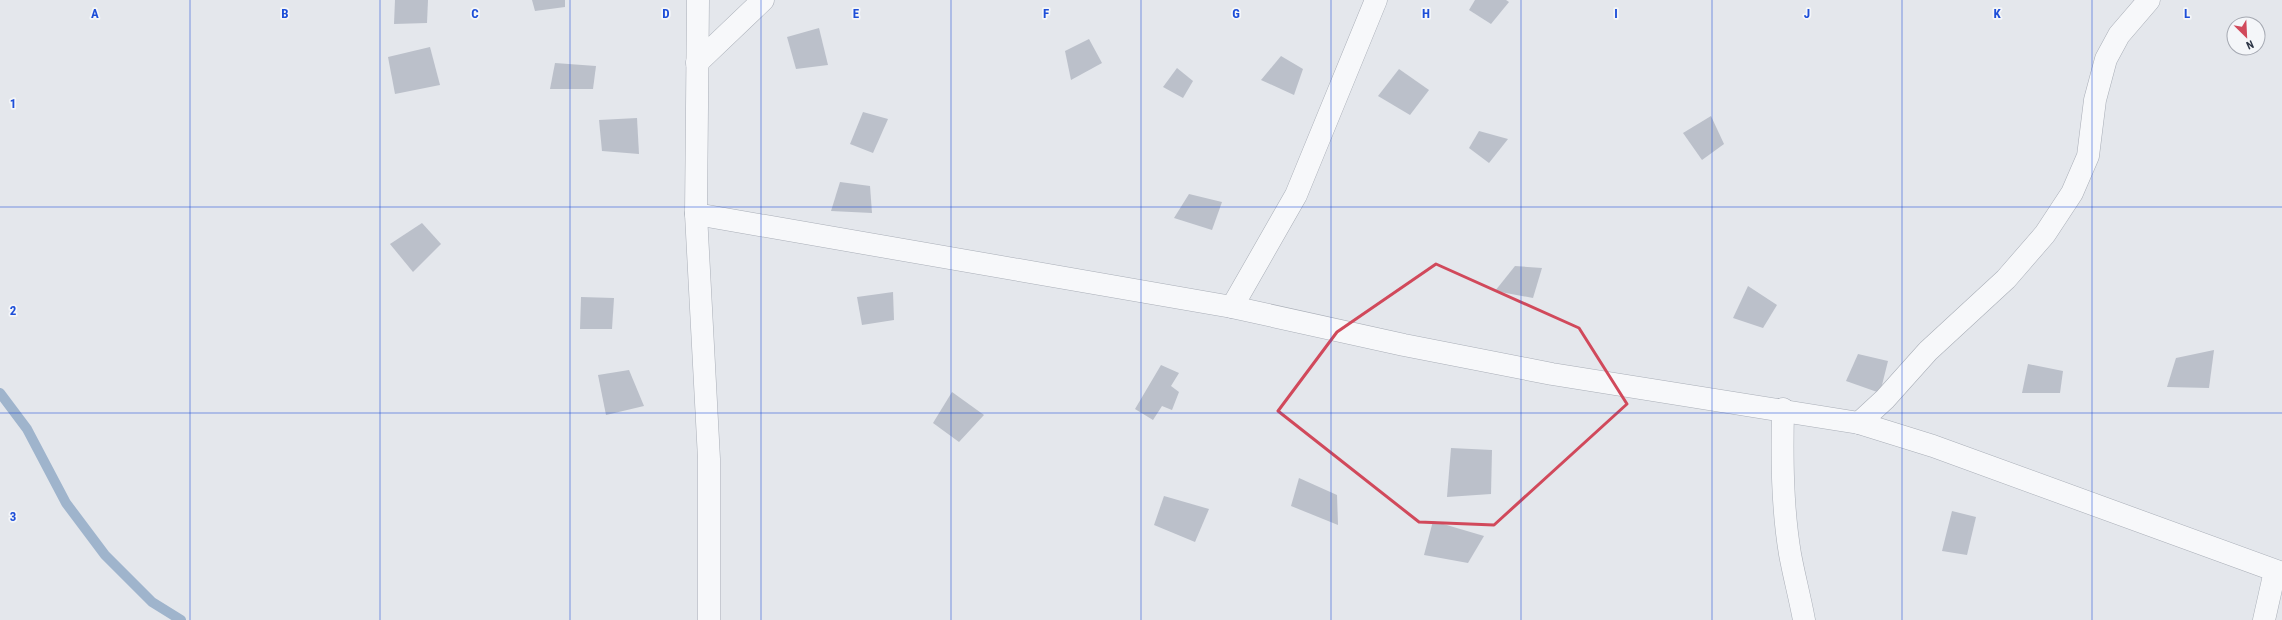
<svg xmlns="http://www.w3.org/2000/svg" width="2282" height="620" font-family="'Roboto Condensed',sans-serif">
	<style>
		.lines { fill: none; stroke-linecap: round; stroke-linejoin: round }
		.stream { stroke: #9fb4cc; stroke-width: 10 }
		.building { fill: #bbc0ca }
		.street-casing { stroke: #a9aeb7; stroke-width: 23 }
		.street { stroke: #f7f8fa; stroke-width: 22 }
		.marked { fill: none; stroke: #d1495b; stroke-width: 3; stroke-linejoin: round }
		.grid { fill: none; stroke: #1d4ed8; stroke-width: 1; stroke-opacity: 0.55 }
		.grid-label { font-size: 13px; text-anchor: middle; font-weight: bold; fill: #1d4ed8; stroke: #f4f6f9; stroke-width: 3.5; stroke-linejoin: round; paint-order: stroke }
	</style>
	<rect width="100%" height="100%" fill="#e4e7ec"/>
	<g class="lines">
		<path class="stream" d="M0,393L27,429L66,503L105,555L152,602L181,620"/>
	</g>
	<g class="building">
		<path d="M395,0H428L427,23L394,24Z"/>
		<path d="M532,0H565V7L535,11Z"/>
		<path d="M1475,0H1506L1509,2L1491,24L1469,10Z"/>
		<path d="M819,28L828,65L796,69L787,37Z"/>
		<path d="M1089,39L1102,63L1071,80L1065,51Z"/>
		<path d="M430,47L440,85L395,94L388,57Z"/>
		<path d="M1281,56L1303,69L1294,95L1261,80Z"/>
		<path d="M555,63L596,66L593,89H550Z"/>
		<path d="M1177,68L1193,81L1183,98L1163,87Z"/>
		<path d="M1399,69L1429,90L1410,115L1378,96Z"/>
		<path d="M863,112L888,119L873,153L850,144Z"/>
		<path d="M1711,116L1724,144L1702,160L1683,133Z"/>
		<path d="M637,118L639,154L602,151L599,120Z"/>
		<path d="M1479,131L1508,139L1489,163L1469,148Z"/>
		<path d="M840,182L870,186L872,213L831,211Z"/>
		<path d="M1189,194L1222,202L1212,230L1174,218Z"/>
		<path d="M422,223L441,244L413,272L390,244Z"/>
		<path d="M1515,266L1542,268L1533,298L1495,291Z"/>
		<path d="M1748,286L1777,305L1763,328L1733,318Z"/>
		<path d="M893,292L894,320L862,325L857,297Z"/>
		<path d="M581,297L614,298L612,329H580Z"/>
		<path d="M2214,350L2209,388L2167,387L2176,358Z"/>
		<path d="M1858,354L1888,361L1880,393L1846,381Z"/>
		<path d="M2028,364L2063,371L2060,393H2022Z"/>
		<path d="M1161,365L1179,373L1171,386L1179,392L1172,410L1162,406L1153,420L1135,409Z"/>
		<path d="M629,370L644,406L606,415L598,375Z"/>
		<path d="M952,392L984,415L959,442L933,423Z"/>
		<path d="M1451,448L1492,450L1491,494L1447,497Z"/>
		<path d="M1299,478L1337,495L1338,525L1291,506Z"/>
		<path d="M1164,496L1209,509L1195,542L1154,525Z"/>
		<path d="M1952,511L1976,517L1967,555L1942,551Z"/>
		<path d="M1433,521L1484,536L1468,563L1424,555Z"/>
	</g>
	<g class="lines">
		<g class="street-casing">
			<g id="street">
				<path d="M698,0L696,214L709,459V620"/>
				<path d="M697,63L763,0"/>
				<path d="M696,214L1232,307L1404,345L1552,374L1859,423L1933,446L2282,573"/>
				<path d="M1232,307L1296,195L1376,0"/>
				<path d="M1783,409C1782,457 1782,506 1790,554C1794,576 1800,598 1804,620"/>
				<path d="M1859,423L1885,399L1928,351L2006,279L2045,234L2072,193L2088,156L2095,100L2106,59L2119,35L2149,0"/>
				<path d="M2264,620L2275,571"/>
			</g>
		</g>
		<use href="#street" class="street"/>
	</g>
	<path class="marked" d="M1436,264L1579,328L1627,404L1494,525L1419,522L1278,411L1337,332Z"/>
	<path class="grid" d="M190,0V620M380,0V620M570,0V620M761,0V620M951,0V620M1141,0V620M1331,0V620M1521,0V620M1712,0V620M1902,0V620M2092,0V620M0,207H2282M0,413H2282"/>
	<g class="grid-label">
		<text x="95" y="18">A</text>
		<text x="285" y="18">B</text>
		<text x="475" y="18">C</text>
		<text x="666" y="18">D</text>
		<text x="856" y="18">E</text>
		<text x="1046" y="18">F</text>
		<text x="1236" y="18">G</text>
		<text x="1426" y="18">H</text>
		<text x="1616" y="18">I</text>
		<text x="1807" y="18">J</text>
		<text x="1997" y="18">K</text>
		<text x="2187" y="18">L</text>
		<text x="13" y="108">1</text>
		<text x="13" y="315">2</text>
		<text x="13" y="521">3</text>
	</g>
	<g transform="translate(2246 36) rotate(156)"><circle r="19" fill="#f4f6f9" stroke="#a4a8b1"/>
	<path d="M0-3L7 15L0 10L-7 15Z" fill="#d1495b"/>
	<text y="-6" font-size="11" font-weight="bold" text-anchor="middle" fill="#2b3445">N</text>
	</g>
</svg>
